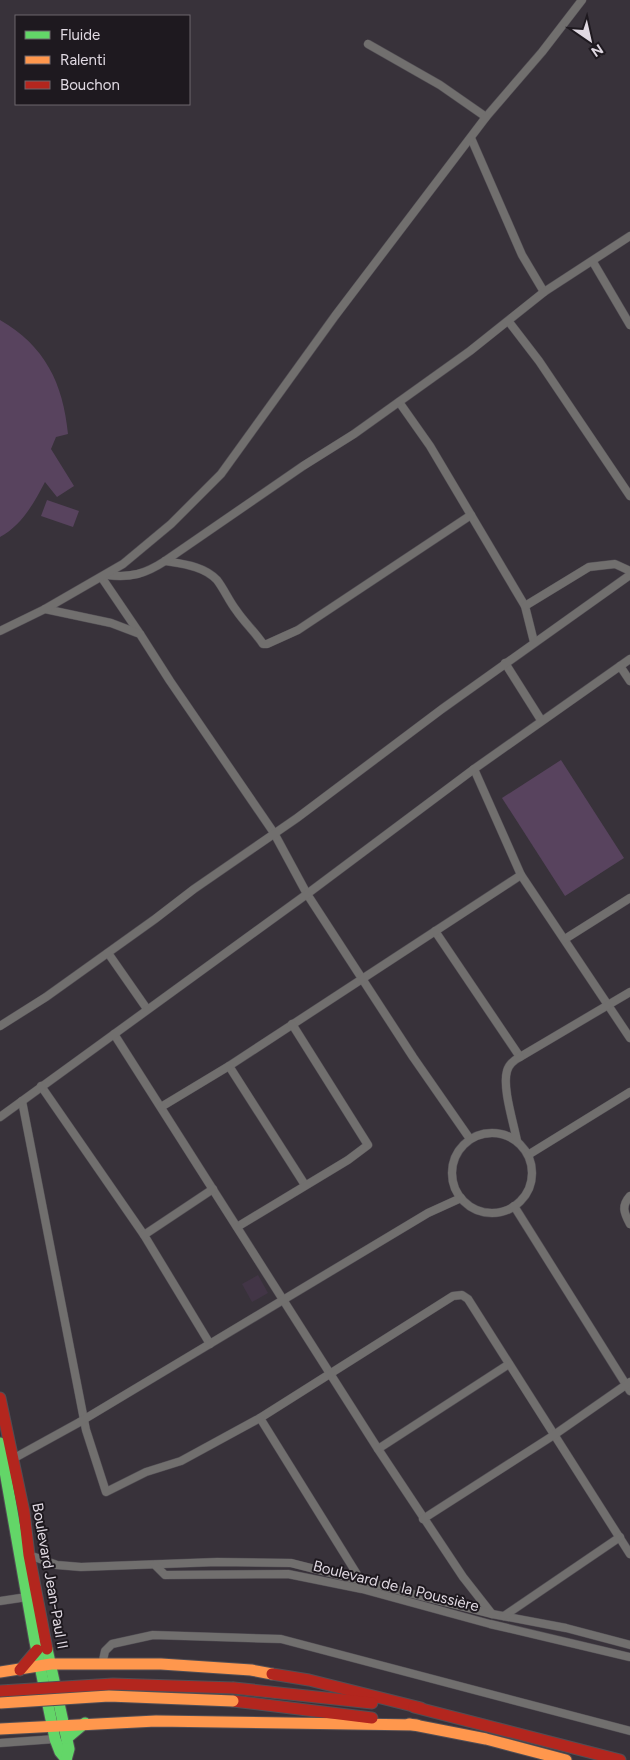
<svg xmlns="http://www.w3.org/2000/svg" width="630" height="1760" font-family="Figtree,sans-serif">
	<style>
		.built { fill: #423546 }
		.green { fill: #58435e }
		.lines { fill: none; stroke-linecap: round; stroke-linejoin: round }
		.street-casing { stroke: #524e54; stroke-width: 9 }
		.fast-casing { stroke: #524e54; stroke-width: 13 }
		.slow-casing { stroke: #524e54; stroke-width: 13 }
		.jam-casing { stroke: #524e54; stroke-width: 13 }
		.street { stroke: #716f6e; stroke-width: 8 }
		.fast { stroke: #63d668; stroke-width: 11 }
		.slow { stroke: #ff974d; stroke-width: 11 }
		.jam { stroke: #b3261e; stroke-width: 11 }
		.slow-bridge-casing { stroke: #524e54; stroke-width: 13; stroke-linecap: butt }
		.jam-bridge-casing { stroke: #524e54; stroke-width: 13; stroke-linecap: butt }
		.slow-bridge { stroke: #ff974d; stroke-width: 11 }
		.jam-bridge { stroke: #b3261e; stroke-width: 11 }
		.labels { text-anchor: middle; stroke-width: 4; stroke-linejoin: round; paint-order: stroke }
		.street-label { font-size: 15px; fill: #e0d9e2; stroke: #1e191f }
	</style>
	<rect width="100%" height="100%" fill="#38323a"/>
	<path class="built" d="M258,1275L268,1293L252,1302L242,1284Z"/>
	<g class="green">
		<path d="M0,320C45,346 63,383 68,434L56,437L51,449L74,486L57,497L45,482C34,503 22,525 0,537Z"/>
		<path d="M47,500L79,511L73,527L41,516Z"/>
		<path d="M561,760L624,858L565,896L502,798Z"/>
	</g>
	<g class="lines">
		<g class="street-casing">
			<g id="street">
				<path d="M368,44L440,85L486,117"/>
				<path d="M471,138L522,255L544,292"/>
				<path d="M593,262L630,325"/>
				<path d="M509,322L539,361L630,496"/>
				<path d="M399,402L430,446L525,606L534,642"/>
				<path d="M165,561C183,564 204,566 217,580C224,589 229,601 236,610C244,622 255,632 263,644H267L298,630L471,515"/>
				<path d="M107,575C131,578 145,574 165,561L303,466L354,434L470,351L544,292L630,236"/>
				<path d="M102,578L140,634"/>
				<path d="M525,606L589,567L615,564L630,571"/>
				<path d="M45,609L111,623L140,634L170,681L274,833L307,894L413,1057L470,1139"/>
				<path d="M0,631L45,609L123,564L171,524L221,474L335,316L486,117L542,52L582,0"/>
				<path d="M505,663L541,720"/>
				<path d="M620,666L630,681"/>
				<path d="M474,769L521,875L630,1038"/>
				<path d="M435,931L520,1057L630,992"/>
				<path d="M565,939L630,898"/>
				<path d="M108,953L147,1009"/>
				<path d="M0,1026L46,997L155,919L194,889L297,818L442,709L630,575"/>
				<path d="M114,1034L378,1449L463,1577L492,1614"/>
				<path d="M229,1066L305,1185"/>
				<path d="M41,1086L144,1235L210,1344"/>
				<path d="M22,1101L86,1430L106,1492L146,1472L181,1461L260,1418L453,1296L462,1295L468,1299L630,1554"/>
				<path d="M161,1107L229,1066L521,875"/>
				<path d="M0,1117L307,894L474,769L630,659"/>
				<circle cx="492" cy="1173" r="40"/>
				<path d="M517,1141C514,1124 502,1088 507,1071C509,1064 514,1060 520,1057"/>
				<path d="M528,1155L630,1092"/>
				<path d="M630,1196C621,1206 624,1213 630,1224"/>
				<path d="M514,1206L630,1391"/>
				<path d="M237,1227L348,1160L368,1145L292,1024"/>
				<path d="M144,1235L213,1189"/>
				<path d="M260,1418L360,1579"/>
				<path d="M378,1449L509,1364"/>
				<path d="M9,1461L78,1423L428,1213L461,1198"/>
				<path d="M423,1519L554,1435L630,1382"/>
				<path d="M29,1555L57,1565L81,1567L217,1562L291,1563L492,1614L566,1628L630,1645"/>
				<path d="M155,1565L165,1575L288,1574L362,1589L490,1624L630,1657"/>
				<path d="M0,1601L27,1597"/>
				<path d="M504,1616L620,1537"/>
				<path d="M102,1665L105,1651L112,1644L153,1635L281,1639L630,1731"/>
				<path d="M0,1743L55,1739"/>
			</g>
		</g>
		<g class="fast-casing">
			<g id="fast">
				<path d="M0,1443L35,1642L55,1739L60,1752L66,1759"/>
				<path d="M47,1649L69,1749L66,1760"/>
				<path d="M67,1738L85,1723"/>
			</g>
		</g>
		<g class="slow-casing">
			<g id="slow">
				<path d="M0,1672L51,1664H161L251,1670L272,1674"/>
				<path d="M409,1724L486,1739L566,1760"/>
				<path d="M0,1729L156,1721L417,1725"/>
			</g>
		</g>
		<g class="jam-casing">
			<g id="jam">
				<path d="M0,1398L24,1512L29,1555L47,1649"/>
				<path d="M20,1670L37,1650"/>
				<path d="M272,1674L309,1680L421,1708"/>
				<path d="M234,1688L372,1703"/>
				<path d="M233,1701L372,1718"/>
				<path d="M414,1707L620,1760"/>
			</g>
		</g>
		<use href="#street" class="street"/>
		<use href="#fast" class="fast"/>
		<use href="#slow" class="slow"/>
		<use href="#jam" class="jam"/>
		<g class="slow-bridge-casing">
			<path id="slow-bridge" d="M0,1703L109,1696L233,1701"/>
		</g>
		<g class="jam-bridge-casing">
			<path id="jam-bridge" d="M0,1691L113,1684L234,1688"/>
		</g>
		<use href="#slow-bridge" class="slow-bridge"/>
		<use href="#jam-bridge" class="jam-bridge"/>
	</g>
	<g class="labels">
		<g class="street-label">
			<text transform="translate(50 1576) rotate(80)" y="5">Boulevard Jean-Paul II</text>
			<text transform="translate(396 1586) rotate(14)" y="5">Boulevard de la Poussière</text>
		</g>
	</g>
	<rect x="15" y="15" width="175" height="90" fill="#1e191f" stroke="#6c666d"/>
	<rect x="25" y="31" width="25" height="8" fill="#63d668" stroke="#6c666d"/>
	<text x="60" y="40" font-size="15" fill="#e0d9e2">Fluide</text>
	<rect x="25" y="56" width="25" height="8" fill="#ff974d" stroke="#6c666d"/>
	<text x="60" y="65" font-size="15" fill="#e0d9e2">Ralenti</text>
	<rect x="25" y="81" width="25" height="8" fill="#b3261e" stroke="#6c666d"/>
	<text x="60" y="90" font-size="15" fill="#e0d9e2">Bouchon</text>
	<g transform="translate(590 40) rotate(146)" stroke="#1e191f" stroke-width="4" paint-order="stroke">
	<path d="M0-4L9 19L0 12L-9 19Z" fill="#e0d9e2"/>
	<text y="-8" font-size="14" font-weight="bold" text-anchor="middle" fill="#e0d9e2">N</text>
	</g>
</svg>
